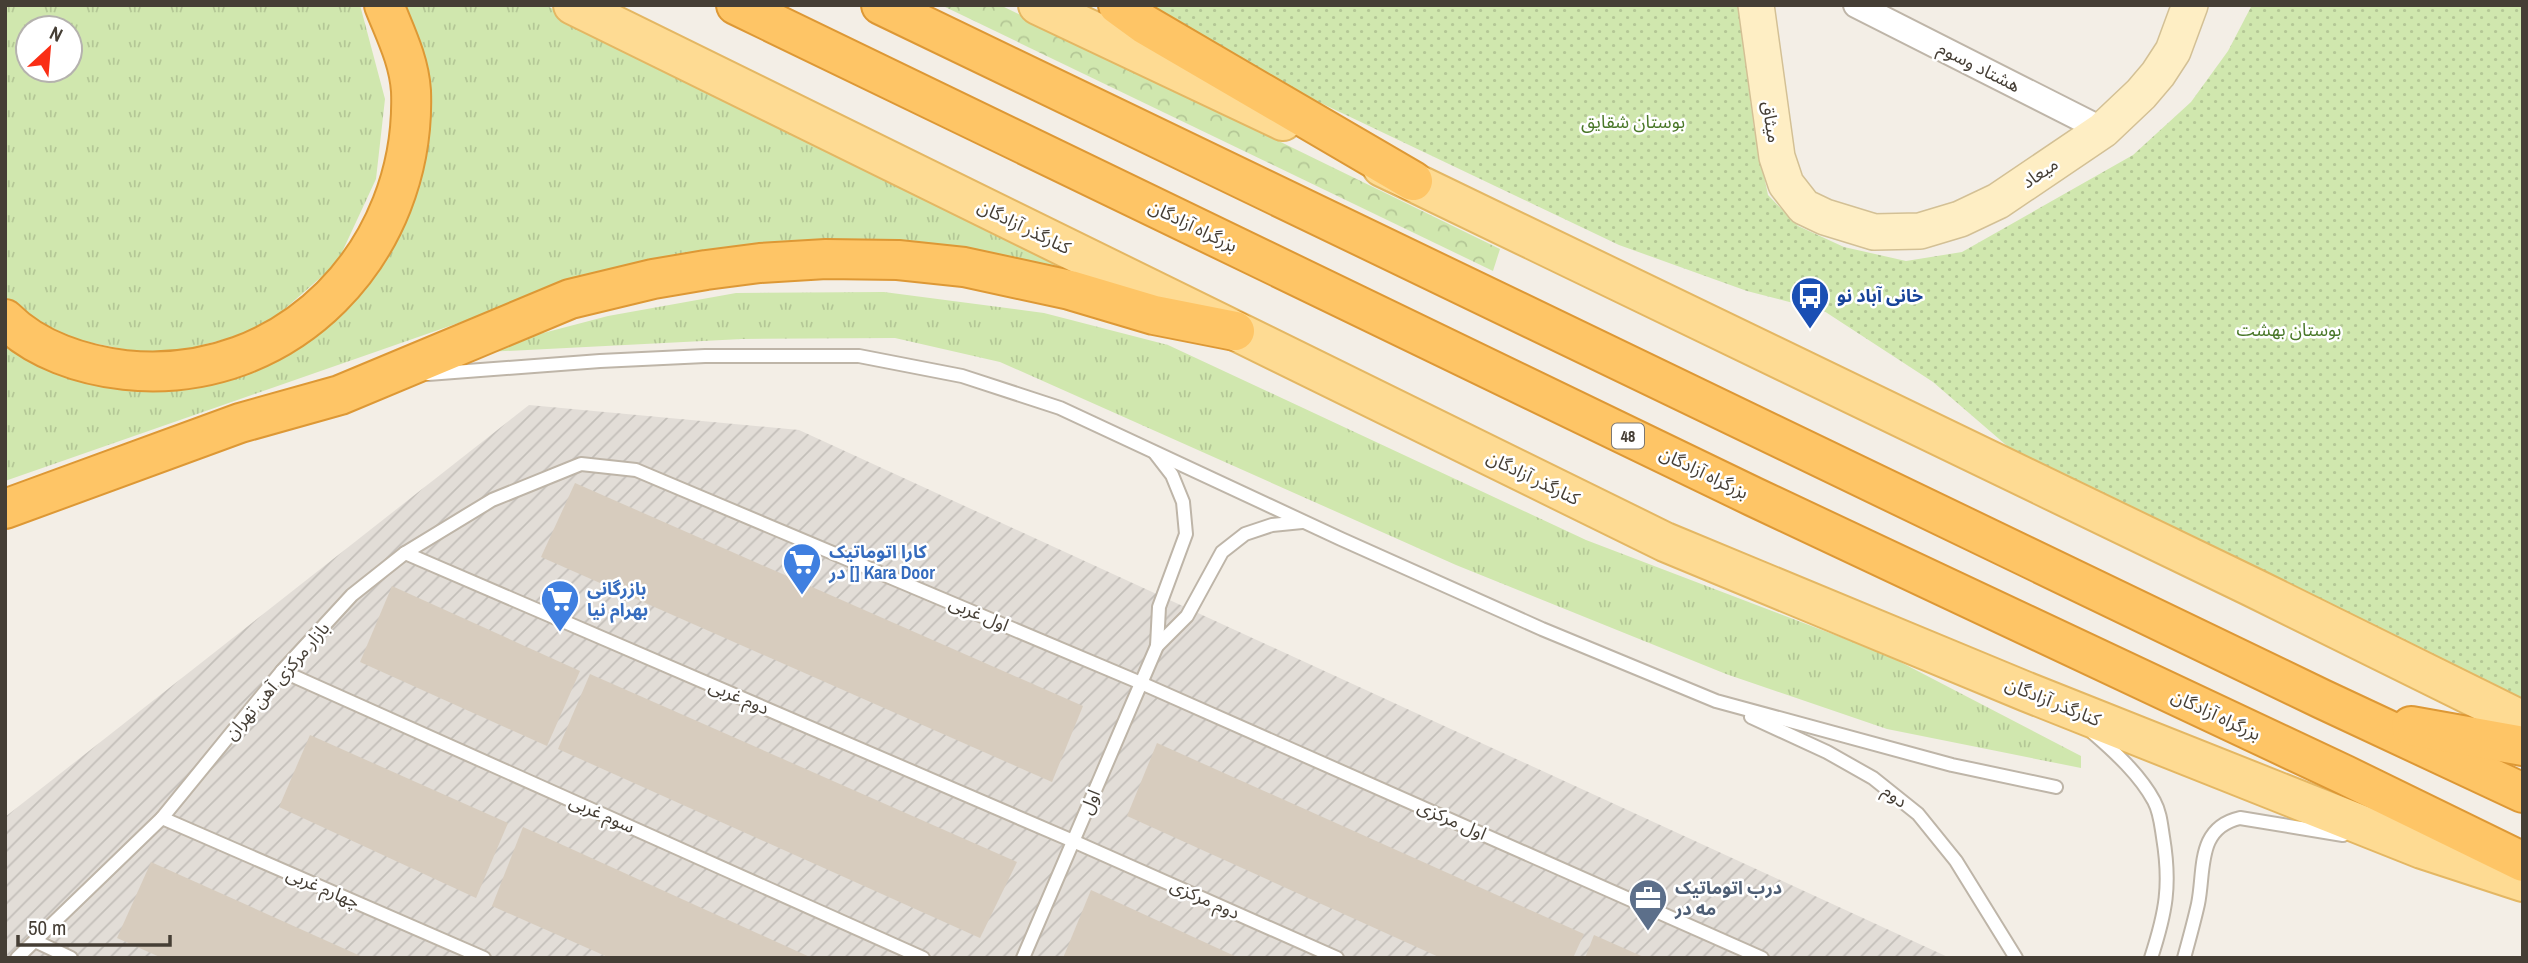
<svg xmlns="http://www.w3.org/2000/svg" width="2528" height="963" font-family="'Archivo Narrow','Noto Sans Arabic',sans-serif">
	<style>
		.industrial { fill: url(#industrial-furrows) }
		.grass { fill: url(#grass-tufts); fill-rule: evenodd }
		.forest { fill: url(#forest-crowns) }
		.park { fill: url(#park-dots) }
		.building { fill: #d7ccbe }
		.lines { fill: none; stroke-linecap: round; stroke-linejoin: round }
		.lane-casing { stroke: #beb5a8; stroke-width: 16 }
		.street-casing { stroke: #beb5a8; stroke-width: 28 }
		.secondary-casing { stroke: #d3c095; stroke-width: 38 }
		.primary-casing { stroke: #e4b763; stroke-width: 42 }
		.highway-casing { stroke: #dd9835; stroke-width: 42 }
		.lane { stroke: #fff; stroke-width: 12 }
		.street { stroke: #fff; stroke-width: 24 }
		.secondary { stroke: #feeec4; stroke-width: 35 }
		.primary { stroke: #fedb93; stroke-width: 38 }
		.highway { stroke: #fec566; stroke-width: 38 }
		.labels { text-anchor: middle; stroke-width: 5; stroke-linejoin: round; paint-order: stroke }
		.shield { fill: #fff; stroke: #7d7872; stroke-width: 2 }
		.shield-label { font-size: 16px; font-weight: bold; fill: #453e35 }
		.street-label { font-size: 18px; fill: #453e35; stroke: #fff }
		.park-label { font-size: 18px; fill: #497728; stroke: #fff }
		.transit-label { font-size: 18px; font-weight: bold; fill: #164399; stroke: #fff; text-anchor: start }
		.shop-label { font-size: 18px; font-weight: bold; fill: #366cbe; stroke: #fff; text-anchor: start }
		.service-label { font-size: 18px; font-weight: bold; fill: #4e5e75; stroke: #fff; text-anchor: start }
	</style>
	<defs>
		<pattern id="industrial-furrows" width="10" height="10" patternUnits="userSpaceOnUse" patternTransform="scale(1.75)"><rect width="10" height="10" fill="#e2ddd7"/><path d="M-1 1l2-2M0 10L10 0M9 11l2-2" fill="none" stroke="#c3bfb9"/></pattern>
		<pattern id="grass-tufts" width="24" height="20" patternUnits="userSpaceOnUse" patternTransform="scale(1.75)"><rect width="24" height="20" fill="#d0e7ae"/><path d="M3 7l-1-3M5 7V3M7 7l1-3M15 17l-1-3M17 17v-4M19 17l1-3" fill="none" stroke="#b4c796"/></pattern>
		<pattern id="forest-crowns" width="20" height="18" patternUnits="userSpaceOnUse" patternTransform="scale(1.75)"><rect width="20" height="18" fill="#d0e7ae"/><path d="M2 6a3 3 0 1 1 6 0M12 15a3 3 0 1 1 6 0" fill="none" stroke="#b4c796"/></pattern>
		<pattern id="park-dots" width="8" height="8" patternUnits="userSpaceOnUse" patternTransform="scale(1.75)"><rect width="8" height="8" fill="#d0e7ae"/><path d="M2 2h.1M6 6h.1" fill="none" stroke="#b4c796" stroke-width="1.8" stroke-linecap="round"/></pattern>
	</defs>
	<rect width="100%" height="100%" fill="#f3eee6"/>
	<path class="industrial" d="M529,405L799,430L1950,958H5V817Z"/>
	<g class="grass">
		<path d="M5,5H360L385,99L376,179L337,263L261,330L159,356L67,338L16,309L5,298ZM28,28H70V70H28Z"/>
		<path d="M398,5H545L1158,304L957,253L510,305L5,481V344L143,387L368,278L397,237L416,188Z"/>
		<path d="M884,292L1044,313L1168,345L1586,540L1885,654L2081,756V768L1887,729L1726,674L1456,565L1000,362L895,338L742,339L467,353L608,316L736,293Z"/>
	</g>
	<path class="forest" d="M941,5H1000L1500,249L1493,271Z"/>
	<path class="park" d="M1149,5H1738L1754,128L1768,195L1798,226L1844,247L1906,261L1962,252L2133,155L2191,102L2228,51L2252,5H2523V704L2013,451L1933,382L1824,311L1747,291L1619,245L1239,64Z"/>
	<g class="building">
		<path d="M575,483L1083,706L1052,782L541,557Z"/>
		<path d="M392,586L580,671L547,746L360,662Z"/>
		<path d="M590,674L1017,862L980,938L558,749Z"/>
		<path d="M310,735L508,823L476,898L279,807Z"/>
		<path d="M1157,743L1584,934L1573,958H1441L1127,816Z"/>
		<path d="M523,827L812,958H610L492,906Z"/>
		<path d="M151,862L365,958H162L117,938Z"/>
		<path d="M1091,890L1239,958H1063Z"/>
		<path d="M1594,935L1646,958H1585Z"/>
	</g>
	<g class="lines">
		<g class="lane-casing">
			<g id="lane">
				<path d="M428,374L600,361L705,356H859L962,376L1060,408L1341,539L1542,629L1716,701L1952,765L2056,787"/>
				<path d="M405,553L1073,841L1337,958"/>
				<path d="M1157,646L1187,616L1222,552L1245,534L1272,525L1302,522"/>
				<path d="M282,671L923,958"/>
				<path d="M1751,717L1827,752L1873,778L1918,814L1956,861L2016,958"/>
				<path d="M2093,733C2115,752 2140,775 2154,801C2160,812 2161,824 2163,837C2171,885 2166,912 2151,958"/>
				<path d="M162,818L484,958"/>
				<path d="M35,941L71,958"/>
				<path d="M17,958L162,818L282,671L352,595L405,553L492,500L581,464L636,470L1141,683L1762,958"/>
				<path d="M1023,958L1157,646L1159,607L1186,534L1183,502L1172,475L1155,453"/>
				<path d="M2184,958C2189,940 2194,922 2198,904C2205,870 2196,828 2240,818L2343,835"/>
			</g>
		</g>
		<g class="street-casing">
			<path id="street" d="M1856,5L2103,130"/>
		</g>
		<g class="secondary-casing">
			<path id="secondary" d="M1756,5L1777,157L1786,184L1804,207L1825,217L1874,232L1920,231L1960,219L1998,201L2103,130L2141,94L2158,74L2173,51L2190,5"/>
		</g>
		<g class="primary-casing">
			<g id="primary">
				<path d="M573,5L1665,542L2027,692L2422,849L2523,882"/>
				<path d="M1038,5L1283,121"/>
				<path d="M1382,167L2252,587L2523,721"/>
			</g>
		</g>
		<g class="highway-casing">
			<g id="highway">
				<path d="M736,5L1754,497L2345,775L2523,862"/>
				<path d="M881,5L2322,699L2523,793"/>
				<path d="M1118,5L1144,24L1413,181"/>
				<path d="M5,319C36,350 82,365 125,370C288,387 417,251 411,91C409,60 395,33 384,5"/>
				<path d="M5,509L240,423L340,395L570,299L653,279L706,270L760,263L826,259L898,260L964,267L1070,290L1154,315L1235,331"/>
				<path d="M2411,726L2523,746"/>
			</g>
		</g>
		<use href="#lane" class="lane"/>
		<use href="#street" class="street"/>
		<use href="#secondary" class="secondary"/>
		<use href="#primary" class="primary"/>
		<use href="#highway" class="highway"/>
	</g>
	<defs>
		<g id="bus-pin" transform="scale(2.0125)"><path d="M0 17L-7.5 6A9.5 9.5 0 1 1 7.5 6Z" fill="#1a4fb4" stroke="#fff"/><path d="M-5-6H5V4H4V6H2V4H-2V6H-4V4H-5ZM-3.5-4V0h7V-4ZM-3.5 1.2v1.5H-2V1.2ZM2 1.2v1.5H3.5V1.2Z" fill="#fff"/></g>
		<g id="supermarket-pin" transform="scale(2.0125)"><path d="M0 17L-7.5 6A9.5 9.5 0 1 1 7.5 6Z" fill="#3f7fe0" stroke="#fff"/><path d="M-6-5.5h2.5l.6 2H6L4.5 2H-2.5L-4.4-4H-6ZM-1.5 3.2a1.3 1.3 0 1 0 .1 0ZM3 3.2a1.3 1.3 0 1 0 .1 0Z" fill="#fff"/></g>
		<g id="office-pin" transform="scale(2.0125)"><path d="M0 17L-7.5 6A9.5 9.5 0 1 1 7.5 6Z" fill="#5c6f8a" stroke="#fff"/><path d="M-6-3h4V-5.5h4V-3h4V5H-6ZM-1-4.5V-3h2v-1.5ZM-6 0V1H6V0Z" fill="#fff"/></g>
	</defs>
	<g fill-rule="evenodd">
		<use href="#bus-pin" x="1810" y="296"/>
		<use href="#supermarket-pin" x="802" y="562"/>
		<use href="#supermarket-pin" x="560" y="599"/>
		<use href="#office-pin" x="1648" y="898"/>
	</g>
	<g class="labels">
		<rect class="shield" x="1612" y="423.5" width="32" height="25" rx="5"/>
		<g class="shield-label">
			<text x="1628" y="442">48</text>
		</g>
		<g class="street-label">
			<text transform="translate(1979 67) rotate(27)" y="6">هشتاد وسوم</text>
			<text transform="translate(1771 122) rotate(81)" y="6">میثاق</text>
			<text transform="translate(2040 173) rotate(-34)" y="6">میعاد</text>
			<text transform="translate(1193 226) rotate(26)" y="6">بزرگراه آزادگان</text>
			<text transform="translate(1024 227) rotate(26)" y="6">کنارگذر آزادگان</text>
			<text transform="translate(1704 473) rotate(26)" y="6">بزرگراه آزادگان</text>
			<text transform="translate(1533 478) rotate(26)" y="6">کنارگذر آزادگان</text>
			<text transform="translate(979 614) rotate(23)" y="6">اول غربی</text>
			<text transform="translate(277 681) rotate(-49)" y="6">بازار مرکزی آهن تهران</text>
			<text transform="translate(739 697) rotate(23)" y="6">دوم غربی</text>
			<text transform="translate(2053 702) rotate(22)" y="6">کنارگذر آزادگان</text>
			<text transform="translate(2216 715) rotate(25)" y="6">بزرگراه آزادگان</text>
			<text transform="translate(1895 796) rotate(38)" y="6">دوم</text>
			<text transform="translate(1090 802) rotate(-67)" y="6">اول</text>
			<text transform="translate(602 814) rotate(24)" y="6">سوم غربی</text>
			<text transform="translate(1452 820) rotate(24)" y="6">اول مرکزی</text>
			<text transform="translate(323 888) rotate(23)" y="6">چهارم غربی</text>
			<text transform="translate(1205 899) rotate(24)" y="6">دوم مرکزی</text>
		</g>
		<g class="park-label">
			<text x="1633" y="128">بوستان شقایق</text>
			<text x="2289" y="336">بوستان بهشت</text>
		</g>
		<g class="transit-label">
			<text x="1837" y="302">خانی آباد نو</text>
		</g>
		<g class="shop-label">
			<text x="829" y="558">کارا اتوماتیک<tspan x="829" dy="21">در [] Kara Door</tspan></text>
			<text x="587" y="595">بازرگانی<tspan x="587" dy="21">بهرام نیا</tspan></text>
		</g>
		<g class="service-label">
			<text x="1675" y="894">درب اتوماتیک<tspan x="1675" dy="21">مه در</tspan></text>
		</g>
	</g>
	<rect width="2528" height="963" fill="none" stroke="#453e35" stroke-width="14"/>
	<g transform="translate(49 49) rotate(26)"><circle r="33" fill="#ffffff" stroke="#b5b2ae" stroke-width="2"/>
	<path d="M0-5L12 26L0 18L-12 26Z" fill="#fa2e15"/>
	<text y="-10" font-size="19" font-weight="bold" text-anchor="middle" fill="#453e35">N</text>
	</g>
	<path d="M18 935v10h152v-10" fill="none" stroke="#453e35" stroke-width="3.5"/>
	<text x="28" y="935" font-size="21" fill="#453e35" stroke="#ffffff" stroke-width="5" paint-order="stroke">50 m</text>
</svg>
